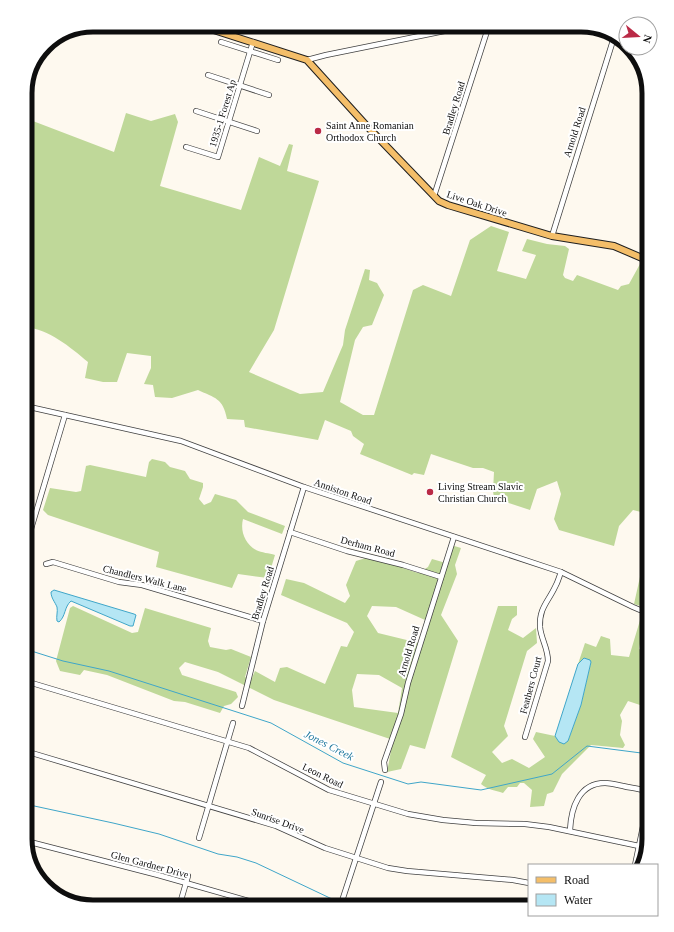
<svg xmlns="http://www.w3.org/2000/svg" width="674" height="932" font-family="Georgia,serif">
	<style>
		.forest { fill: #bfd899; fill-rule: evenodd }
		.water { fill: #b5e6f4; stroke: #3fa6c9 }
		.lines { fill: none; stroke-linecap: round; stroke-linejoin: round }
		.stream { stroke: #3fa6c9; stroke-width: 1 }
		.minor-casing { stroke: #414141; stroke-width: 6 }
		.major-casing { stroke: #1f1f1f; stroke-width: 8 }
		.minor { stroke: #fff; stroke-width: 4.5 }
		.major { stroke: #f4be69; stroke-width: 6 }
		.poi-dot { fill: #ba2a46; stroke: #fff; stroke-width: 1.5 }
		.labels { text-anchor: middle; stroke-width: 4; stroke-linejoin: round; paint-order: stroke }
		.street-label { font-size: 10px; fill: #0e0e0e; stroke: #fff }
		.poi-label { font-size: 10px; fill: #0e0e0e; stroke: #fff; text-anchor: start }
		.water-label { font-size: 11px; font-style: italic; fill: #1b769c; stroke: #fff }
		.rim { fill: none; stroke: #0e0e0e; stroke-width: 5 }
	</style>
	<rect width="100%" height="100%" fill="#fef9ef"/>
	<g class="forest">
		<path d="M126,113L151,121L175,114L178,122L160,186L241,210L259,157L280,166L289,144L293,145L287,171L319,181L274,330L249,372L300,394L323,392L343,345L345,330L365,269L370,270L369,280L377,283L384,295L372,325L363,327L355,340L340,402L363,415H374L413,290L423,285L451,296L470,240L491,226L509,232L497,271L526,279L536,255L522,251L527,239L547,244L565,246L569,249L563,275L565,278L573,281L577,275L618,290L621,286L629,284L640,264L645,266L640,281L649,285V523L645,513L633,510L619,526L614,546L559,530L554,519L561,494L557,481L537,489L530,510L494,498L493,491L494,472L483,468H473L431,454L424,475L414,473L412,475L360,454L364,444L353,436L351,431L325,420L318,440L245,427L244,420L227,419C223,398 215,398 198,390L172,398L155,397L153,385L144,384L151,368V356L127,353L117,382H103L85,378L88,362C70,347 49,329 25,327V118L114,152Z"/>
		<path d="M152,459L165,462L170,467L185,471L190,479L203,483V487L199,499L204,505L211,502L215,494L236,500L248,512L285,526L282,534L243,519C240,531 245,544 256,550C262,553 269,553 275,555L268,578L238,574L232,588L156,567L159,552L48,515L43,510L50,488L76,492L81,491L86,466L90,465L146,477L149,462Z"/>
		<path d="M25,503L34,508L25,539Z"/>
		<path d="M649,536V602L645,604L644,607L634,604Z"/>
		<path d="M451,545L461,548L455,565L457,574L441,615L458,641L425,749L410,745L401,769L387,772L393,740L274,700L218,672L185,662L179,668L182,675L236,692L238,697L231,704L224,706L220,713L185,702L174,701L107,675L84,670L80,675L60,671L56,661L70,608L73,606L132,633L138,632L145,608L211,628L208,641L210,647L226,650L231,649L251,657L245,677L251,680L255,671L275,682L280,668L287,667L325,684L341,646L347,647L354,632L347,623L281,595L286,579L304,583L345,603L350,596L346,585L356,561L369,557L389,558L403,568L418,573L428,567L432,559L446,563ZM372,606L396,607L425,620L419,643L378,633L367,616ZM357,674L379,675L402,688L398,713L354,707L352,690Z"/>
		<path d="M498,606H517V615L512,619L508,630L523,638L536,628L537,643L527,651L504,726L508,736L492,752L502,763L512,759L529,768L545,757L533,739L536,732L555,736L559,742L568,741L581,705L591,662L584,658L578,664L585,643L596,647L601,636L610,639L611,655L629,657L641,617L645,618L639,649L649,653V708L628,701L620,715L622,721L620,735L625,745L623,748L591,745L562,774L553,792L547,794L544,806L530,807L532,790L524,783H520L517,787H508L503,793C495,790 488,790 481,784L486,775L451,757Z"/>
	</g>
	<g class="water">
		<path d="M54,590L134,614L136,615L133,626H130L71,601C64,607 66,616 59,622L57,621C56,616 58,612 57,607C55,602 51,598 51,592Z"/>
		<path d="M584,658L590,660L591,662L581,705L568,741L564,744L559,742L555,736L578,664Z"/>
	</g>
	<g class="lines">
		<g class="stream">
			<path d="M25,649L63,661L109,671L271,723L343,763L408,784L421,782L481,790L552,774L587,746L649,754"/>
			<path d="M25,804L113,823L159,834L218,854L237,857L256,863L332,899L338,900"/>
			<path d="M348,903L373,907"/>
		</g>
		<g class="minor-casing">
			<g id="minor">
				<path d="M221,42L278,60"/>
				<path d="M307,60L326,55L474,25"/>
				<path d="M208,75L269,95"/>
				<path d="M196,111L257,131"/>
				<path d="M186,147L218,157L253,42"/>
				<path d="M434,196L489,25"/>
				<path d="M552,236L615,34"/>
				<path d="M644,258L649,243"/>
				<path d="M25,406L181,441L304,487L561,572L633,607L640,610H649"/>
				<path d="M290,532L347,551L403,565L441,577"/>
				<path d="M25,549L65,415"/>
				<path d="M46,564L53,562L119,582L142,585L263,621"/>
				<path d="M25,681L249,748L329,790L408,814L443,820L476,823L525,824L549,827L639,846H647"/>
				<path d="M242,706L263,621L304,487"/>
				<path d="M525,737L548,661C548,648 541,639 540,627C539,608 548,602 555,587C558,582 559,577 561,572"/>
				<path d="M25,751L276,826L325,848L388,868L407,871L513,880L529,883"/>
				<path d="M385,770L384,762L401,714L408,683L454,537"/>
				<path d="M570,830C571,808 579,783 605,783C611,783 617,785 623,786C630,788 638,788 645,791L648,796V802L635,865"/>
				<path d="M199,838L233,723"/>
				<path d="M26,841L158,875L270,907"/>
				<path d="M179,907L188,876"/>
				<path d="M340,907L381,782"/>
			</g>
		</g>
		<g class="major-casing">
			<path id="major" d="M198,25L307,60L364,123L439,201L448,205L552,236L614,246L649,261"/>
		</g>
		<use href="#minor" class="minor"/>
		<use href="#major" class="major"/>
	</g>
	<g class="poi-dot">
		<circle cx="318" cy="131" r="4"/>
		<circle cx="430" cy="492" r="4"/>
	</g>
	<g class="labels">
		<g class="street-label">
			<text transform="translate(453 108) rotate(-73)" y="4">Bradley Road</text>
			<text transform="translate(222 113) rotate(-73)" y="4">1935-1 Forest Ap</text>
			<text transform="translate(574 132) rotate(-72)" y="4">Arnold Road</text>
			<text transform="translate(477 203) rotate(18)" y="4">Live Oak Drive</text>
			<text transform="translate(343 491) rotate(19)" y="4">Anniston Road</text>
			<text transform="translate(368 546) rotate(15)" y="4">Derham Road</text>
			<text transform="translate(145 578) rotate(14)" y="4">Chandlers Walk Lane</text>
			<text transform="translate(262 593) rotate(-73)" y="4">Bradley Road</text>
			<text transform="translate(408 651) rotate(-73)" y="4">Arnold Road</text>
			<text transform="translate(530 685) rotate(-75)" y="4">Feathers Court</text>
			<text transform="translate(323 775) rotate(26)" y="4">Leon Road</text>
			<text transform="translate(278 820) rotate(20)" y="4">Sunrise Drive</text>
			<text transform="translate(150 864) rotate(15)" y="4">Glen Gardner Drive</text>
		</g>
		<g class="poi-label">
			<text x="326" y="129">Saint Anne Romanian<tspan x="326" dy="12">Orthodox Church</tspan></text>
			<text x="438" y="490">Living Stream Slavic<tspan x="438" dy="12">Christian Church</tspan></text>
		</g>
		<g class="water-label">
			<text transform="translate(329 745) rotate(27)" y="4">Jones Creek</text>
		</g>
	</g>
	<path d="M0 0H674V932H0ZM93 32H581A61 61 0 0 1 642 93V839A61 61 0 0 1 581 900H93A61 61 0 0 1 32 839V93A61 61 0 0 1 93 32Z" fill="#fff" fill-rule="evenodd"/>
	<path class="rim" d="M93 32H581A61 61 0 0 1 642 93V839A61 61 0 0 1 581 900H93A61 61 0 0 1 32 839V93A61 61 0 0 1 93 32Z"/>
	<rect x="528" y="864" width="130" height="52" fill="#ffffff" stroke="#9f9f9f"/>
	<rect x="536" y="877" width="20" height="6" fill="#f4be69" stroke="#9f9f9f"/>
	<text x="564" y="884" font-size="12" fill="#0e0e0e">Road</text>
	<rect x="536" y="894" width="20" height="12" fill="#b5e6f4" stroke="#9f9f9f"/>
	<text x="564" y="904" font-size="12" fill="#0e0e0e">Water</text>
	<g transform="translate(638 36) rotate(108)"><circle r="19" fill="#ffffff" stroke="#9f9f9f"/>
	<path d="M0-3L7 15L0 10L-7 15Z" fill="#ba2a46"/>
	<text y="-6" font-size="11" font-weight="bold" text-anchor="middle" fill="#0e0e0e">N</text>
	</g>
</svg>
